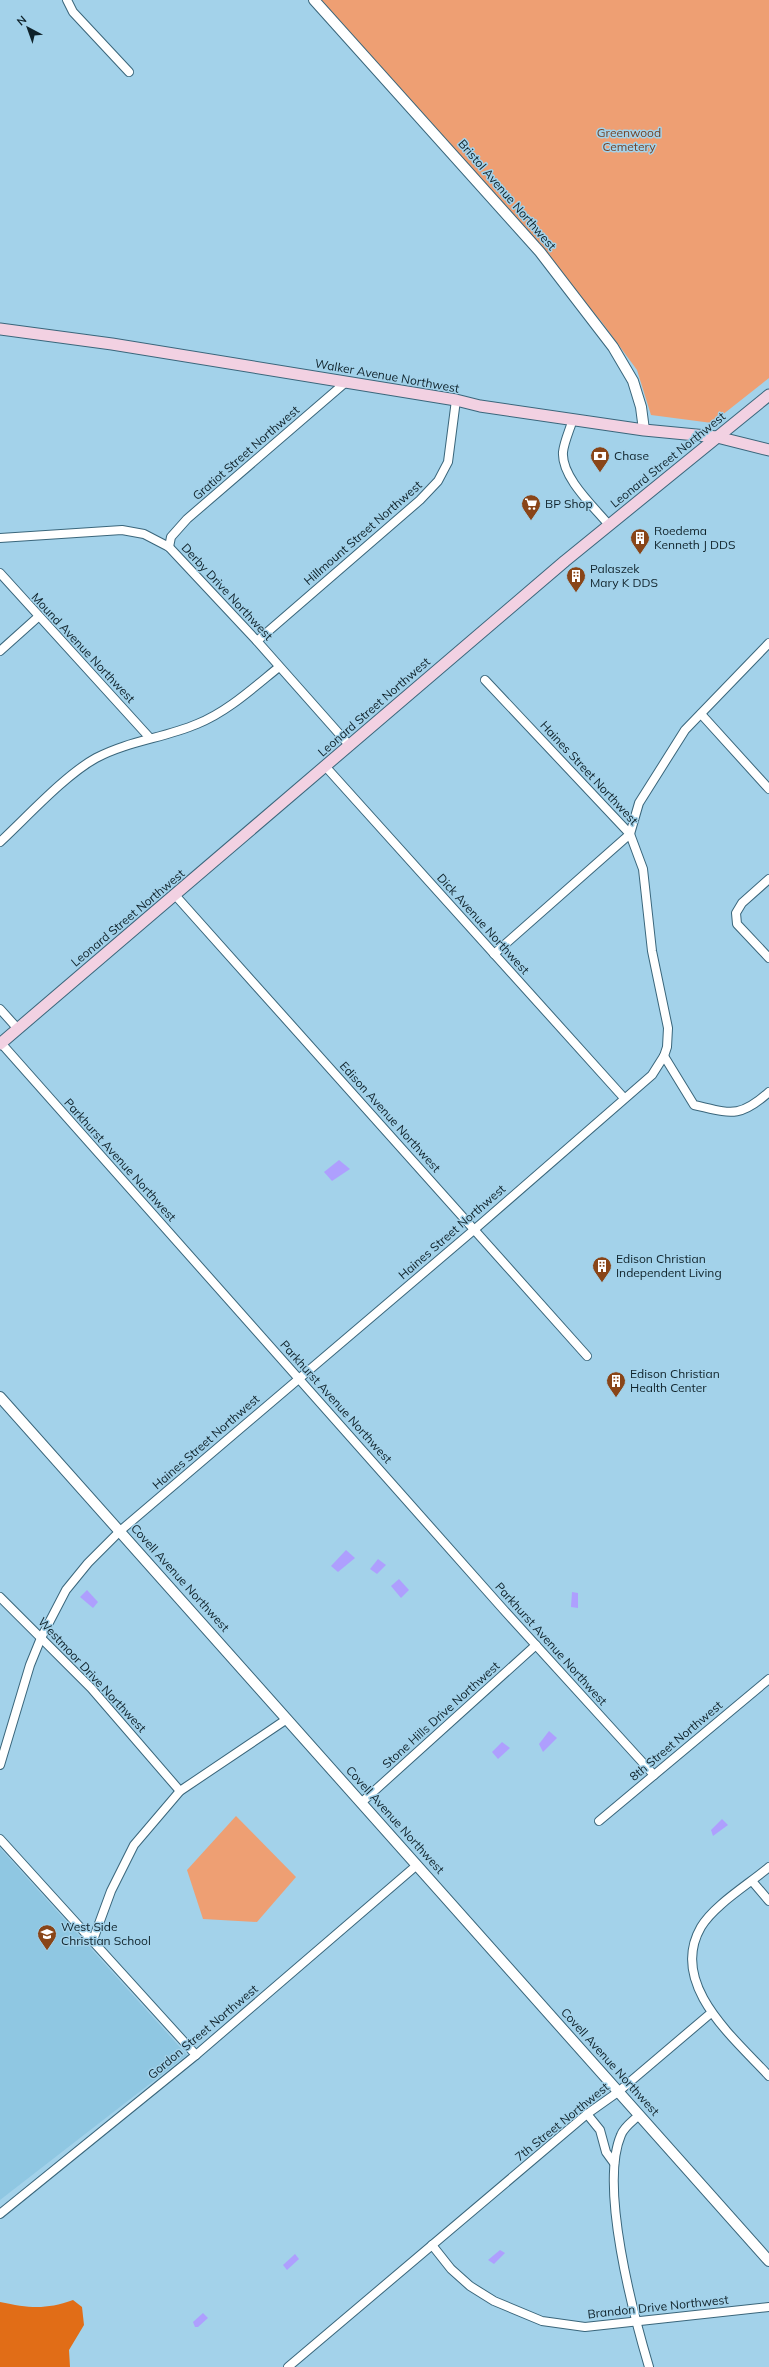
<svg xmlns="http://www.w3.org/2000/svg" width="769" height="2367" font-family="Mulish,sans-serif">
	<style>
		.built { fill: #8fc7e2 }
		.green { fill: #ee9f73 }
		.forest { fill: #e16d17 }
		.water { fill: #ae9ffe }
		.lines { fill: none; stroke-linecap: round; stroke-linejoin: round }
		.minor-casing { stroke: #3a667b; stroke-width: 10 }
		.tertiary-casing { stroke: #3a667b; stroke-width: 12 }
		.secondary-casing { stroke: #3a667b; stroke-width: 13 }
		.minor { stroke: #fff; stroke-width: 8 }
		.tertiary { stroke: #fff; stroke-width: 10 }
		.secondary { stroke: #f2d1e2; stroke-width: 11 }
		.labels { text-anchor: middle; stroke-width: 3; stroke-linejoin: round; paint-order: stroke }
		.park-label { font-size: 12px; fill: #744327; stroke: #a3d2ea }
		.street-label { font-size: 12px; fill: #0f222a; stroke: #a3d2ea }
		.poi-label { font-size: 12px; fill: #0f222a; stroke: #a3d2ea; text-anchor: start }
	</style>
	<rect width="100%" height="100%" fill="#a3d2ea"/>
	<path class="built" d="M0,1848L187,2055L0,2200Z"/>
	<g class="green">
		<path d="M317,0H769V378L712,423L651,415L637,370L601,321Z"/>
		<path d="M236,1816L296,1877L257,1922L203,1919L187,1870Z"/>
	</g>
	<path class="forest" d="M73,2300L82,2307L84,2325L69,2350L70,2367H0V2302C29,2308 45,2310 73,2300Z"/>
	<g class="water">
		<path d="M339,1160L350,1169L332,1181L324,1172Z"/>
		<path d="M346,1550L355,1558L338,1572L331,1566Z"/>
		<path d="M378,1559L386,1565L377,1574L370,1569Z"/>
		<path d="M399,1579L409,1590L401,1598L391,1586Z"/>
		<path d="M87,1590L98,1602L93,1608L80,1597Z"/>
		<path d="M572,1592L578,1593V1608L571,1607Z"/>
		<path d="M549,1731L557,1738L543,1752L539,1744Z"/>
		<path d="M502,1742L510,1748L498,1759L492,1752Z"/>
		<path d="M722,1819L728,1825L713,1836L711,1830Z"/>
		<path d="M500,2250L505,2253L494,2264L488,2260Z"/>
		<path d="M295,2254L299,2259L287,2270L283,2265Z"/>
		<path d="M203,2313L208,2318L198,2327H195L193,2322Z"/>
	</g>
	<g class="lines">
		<g class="minor-casing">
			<g id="minor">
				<path d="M67,0L73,12L129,72"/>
				<path d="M573,419C570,429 564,442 563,452C561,477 594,507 609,525"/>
				<path d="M0,538L122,530L144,534L169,547L257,641L350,746"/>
				<path d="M169,547L171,537L187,519L346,382"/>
				<path d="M0,573L149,737"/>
				<path d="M257,641L420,500L438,481L448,462L456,400"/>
				<path d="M0,651L38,617"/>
				<path d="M701,714L769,789"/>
				<path d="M325,766L624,1098"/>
				<path d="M0,842C27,817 65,775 96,758C128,741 164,738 197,724C227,712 253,688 279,667"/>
				<path d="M769,879L742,903L736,913L737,924L769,958"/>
				<path d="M175,895L587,1356"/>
				<path d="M494,954L630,834L639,803L685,730L769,643"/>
				<path d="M0,1009L18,1029"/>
				<path d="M1,1043L503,1609L654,1775"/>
				<path d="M664,1056L694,1105C730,1113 739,1119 769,1092"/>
				<path d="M0,1597L91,1688L180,1791"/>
				<path d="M0,1765L30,1665L41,1638L66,1590L88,1563L120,1531L475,1229L652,1075L664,1056L667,1047L668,1028L652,951L643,869L630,834L485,680"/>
				<path d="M362,1802L536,1645"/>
				<path d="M599,1821L769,1679"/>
				<path d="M0,1839L196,2055"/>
				<path d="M769,1867C749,1884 714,1905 701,1927C668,1984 734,2038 769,2076"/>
				<path d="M752,1881L769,1901"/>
				<path d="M93,1940L111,1891L134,1845L180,1791L287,1719"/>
				<path d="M587,2114L600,2130L606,2152L614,2163"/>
				<path d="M639,2115C633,2121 624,2127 621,2135C599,2186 633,2313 649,2367"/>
				<path d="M0,2214L196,2055L417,1865"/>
				<path d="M432,2245L451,2269L470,2286L494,2301L542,2321L585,2327L769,2307"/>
				<path d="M288,2367L587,2114L618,2092L711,2013"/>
			</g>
		</g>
		<g class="tertiary-casing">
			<g id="tertiary">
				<path d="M314,0L540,252L613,347L633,381L641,407L644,430"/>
				<path d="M0,1397L769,2261"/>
			</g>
		</g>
		<g class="secondary-casing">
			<g id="secondary">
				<path d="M0,329L112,344L456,400L480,406L644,430L717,437L769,450"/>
				<path d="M0,1044L565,561L769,395"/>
			</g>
		</g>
		<use href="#minor" class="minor"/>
		<use href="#tertiary" class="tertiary"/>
		<use href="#secondary" class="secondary"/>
	</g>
	<defs>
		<g id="bank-pin" transform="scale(1)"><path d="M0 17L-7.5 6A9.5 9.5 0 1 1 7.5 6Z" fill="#894518" stroke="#a3d2ea"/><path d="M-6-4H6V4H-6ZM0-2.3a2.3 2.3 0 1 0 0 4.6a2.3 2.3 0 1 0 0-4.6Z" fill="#fff"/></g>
		<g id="supermarket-pin" transform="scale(1)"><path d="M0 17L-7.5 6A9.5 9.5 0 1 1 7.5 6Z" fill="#894518" stroke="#a3d2ea"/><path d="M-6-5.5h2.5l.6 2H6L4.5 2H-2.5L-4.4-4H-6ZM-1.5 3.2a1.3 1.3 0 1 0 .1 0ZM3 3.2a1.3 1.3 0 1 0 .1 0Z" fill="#fff"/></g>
		<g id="building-pin" transform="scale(1)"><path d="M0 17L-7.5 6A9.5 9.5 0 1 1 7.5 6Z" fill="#894518" stroke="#a3d2ea"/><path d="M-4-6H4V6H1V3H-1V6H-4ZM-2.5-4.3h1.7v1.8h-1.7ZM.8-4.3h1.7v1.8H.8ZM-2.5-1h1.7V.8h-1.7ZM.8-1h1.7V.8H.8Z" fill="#fff"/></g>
		<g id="school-pin" transform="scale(1)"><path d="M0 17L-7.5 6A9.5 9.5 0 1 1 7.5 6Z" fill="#894518" stroke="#a3d2ea"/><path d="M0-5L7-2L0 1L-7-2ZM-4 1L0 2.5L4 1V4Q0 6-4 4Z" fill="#fff"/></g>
	</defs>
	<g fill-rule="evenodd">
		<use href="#bank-pin" x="600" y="456"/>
		<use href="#supermarket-pin" x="531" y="504"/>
		<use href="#building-pin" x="640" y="538"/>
		<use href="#building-pin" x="576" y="576"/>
		<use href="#building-pin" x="602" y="1266"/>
		<use href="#building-pin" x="616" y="1381"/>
		<use href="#school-pin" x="47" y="1934"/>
	</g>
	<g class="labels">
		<g class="park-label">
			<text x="629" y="137">Greenwood<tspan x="629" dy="14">Cemetery</tspan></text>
		</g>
		<g class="street-label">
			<text transform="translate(507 195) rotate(49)" y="4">Bristol Avenue Northwest</text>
			<text transform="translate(387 376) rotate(10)" y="4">Walker Avenue Northwest</text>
			<text transform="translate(246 453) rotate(-41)" y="4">Gratiot Street Northwest</text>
			<text transform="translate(668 460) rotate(-39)" y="4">Leonard Street Northwest</text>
			<text transform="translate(363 533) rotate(-41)" y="4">Hillmount Street Northwest</text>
			<text transform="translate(227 592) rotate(47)" y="4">Derby Drive Northwest</text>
			<text transform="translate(83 648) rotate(47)" y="4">Mound Avenue Northwest</text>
			<text transform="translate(374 707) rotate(-41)" y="4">Leonard Street Northwest</text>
			<text transform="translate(589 773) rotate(47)" y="4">Haines Street Northwest</text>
			<text transform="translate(128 918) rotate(-40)" y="4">Leonard Street Northwest</text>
			<text transform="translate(483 924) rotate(48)" y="4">Dick Avenue Northwest</text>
			<text transform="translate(390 1117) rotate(48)" y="4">Edison Avenue Northwest</text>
			<text transform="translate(120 1160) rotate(48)" y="4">Parkhurst Avenue Northwest</text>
			<text transform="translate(452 1232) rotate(-41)" y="4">Haines Street Northwest</text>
			<text transform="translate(336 1402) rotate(48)" y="4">Parkhurst Avenue Northwest</text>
			<text transform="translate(206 1442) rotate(-41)" y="4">Haines Street Northwest</text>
			<text transform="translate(180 1578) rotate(48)" y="4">Covell Avenue Northwest</text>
			<text transform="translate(551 1644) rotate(48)" y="4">Parkhurst Avenue Northwest</text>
			<text transform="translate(92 1675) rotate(47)" y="4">Westmoor Drive Northwest</text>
			<text transform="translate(441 1715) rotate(-42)" y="4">Stone Hills Drive Northwest</text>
			<text transform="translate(676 1741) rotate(-40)" y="4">8th Street Northwest</text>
			<text transform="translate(395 1820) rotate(48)" y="4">Covell Avenue Northwest</text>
			<text transform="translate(203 2032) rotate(-40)" y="4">Gordon Street Northwest</text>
			<text transform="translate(610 2062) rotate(48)" y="4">Covell Avenue Northwest</text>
			<text transform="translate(562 2122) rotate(-39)" y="4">7th Street Northwest</text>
			<text transform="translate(658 2307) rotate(-6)" y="4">Brandon Drive Northwest</text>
		</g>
		<g class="poi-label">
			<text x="614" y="460">Chase</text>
			<text x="545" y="508">BP Shop</text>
			<text x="654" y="535">Roedema<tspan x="654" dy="14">Kenneth J DDS</tspan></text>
			<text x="590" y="573">Palaszek<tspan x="590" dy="14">Mary K DDS</tspan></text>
			<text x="616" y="1263">Edison Christian<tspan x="616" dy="14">Independent Living</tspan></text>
			<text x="630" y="1378">Edison Christian<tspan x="630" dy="14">Health Center</tspan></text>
			<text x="61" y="1931">West Side<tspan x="61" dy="14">Christian School</tspan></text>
		</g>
	</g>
	<g transform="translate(28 28) rotate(319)" stroke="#a3d2ea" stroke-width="3" paint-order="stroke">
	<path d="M0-3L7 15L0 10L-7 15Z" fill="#0f222a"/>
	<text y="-6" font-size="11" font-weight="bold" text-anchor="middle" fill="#0f222a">N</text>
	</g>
</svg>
